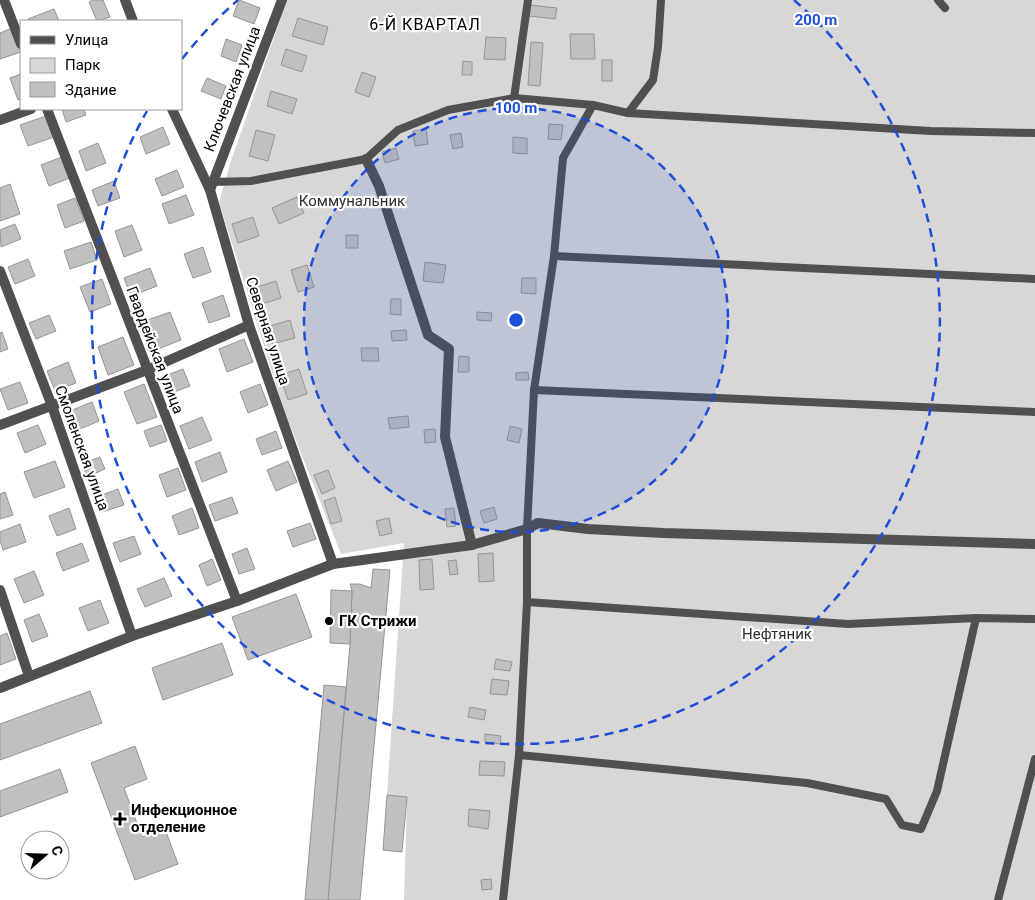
<svg xmlns="http://www.w3.org/2000/svg" width="1035" height="900" font-family="Roboto,sans-serif">
	<style>
		.green { fill: #d7d7d7 }
		.building { fill: #c0c0c0; stroke: #949494 }
		.lines { fill: none; stroke-linecap: round; stroke-linejoin: round }
		.lane { stroke: #505050; stroke-width: 8 }
		.street { stroke: #505050; stroke-width: 10 }
		.ring { fill: none; stroke: #1d4ed8; stroke-width: 2.5; stroke-dasharray: 9 6 }
		.poi-dot { fill: #000; stroke: #fff; stroke-width: 2 }
		.labels { text-anchor: middle; stroke-width: 4.5; stroke-linejoin: round; paint-order: stroke }
		.street-label { font-size: 15px; fill: #000; stroke: #fff }
		.park-label { font-size: 15px; fill: #2e2e2e; stroke: #fff }
		.poi-label { font-size: 15px; font-weight: bold; fill: #000; stroke: #fff; text-anchor: start }
		.neighbourhood-label { font-size: 16px; letter-spacing: 1px; fill: #000; stroke: #fff }
		.centre { fill: #1d4ed8; stroke: #fff; stroke-width: 2.5 }
		.ring-label { font-size: 15px; text-anchor: middle; font-weight: bold; fill: #1d4ed8; stroke: #fff; stroke-width: 4.5; stroke-linejoin: round; paint-order: stroke }
	</style>
	<rect width="100%" height="100%" fill="#fff"/>
	<path class="green" d="M287,0H1035V900H404L407,797L387,795L404,543L341,554L285,413L219,202L230,164Z"/>
	<g class="building">
		<path d="M93,0H103L110,17L97,21L89,2Z"/>
		<path d="M239,0L260,8L254,24L233,16Z"/>
		<path d="M530,5L557,8L555,19L529,16Z"/>
		<path d="M54,9L59,21H29L28,19Z"/>
		<path d="M298,18L328,27L323,45L292,36Z"/>
		<path d="M12,28L21,52L0,59V33Z"/>
		<path d="M570,34H594L595,59H571Z"/>
		<path d="M486,37L506,38L505,60L484,59Z"/>
		<path d="M226,39L242,45L236,62L221,56Z"/>
		<path d="M531,42L543,43L540,86L528,85Z"/>
		<path d="M286,49L307,56L302,72L281,65Z"/>
		<rect x="602" y="60" width="10" height="21"/>
		<path d="M463,61L472,62V75H462Z"/>
		<path d="M362,72L376,77L369,97L355,92Z"/>
		<path d="M21,74V99L18,100L10,78Z"/>
		<path d="M207,78L226,86L221,99L201,91Z"/>
		<path d="M271,91L297,99L292,114L267,106Z"/>
		<path d="M62,109H84L86,115L66,122Z"/>
		<path d="M46,116L54,137L28,146L20,125Z"/>
		<path d="M549,124L563,125L561,140L548,139Z"/>
		<path d="M163,127L170,144L146,154L140,137Z"/>
		<path d="M426,129L428,144L415,146L413,131Z"/>
		<path d="M256,130L275,135L268,161L249,156Z"/>
		<path d="M461,133L463,147L453,149L450,135Z"/>
		<path d="M513,137L527,138V154L513,153Z"/>
		<path d="M98,143L106,163L86,171L79,151Z"/>
		<path d="M396,148L399,159L385,163L382,152Z"/>
		<path d="M62,157L70,178L49,186L41,165Z"/>
		<path d="M177,170L184,187L162,196L155,179Z"/>
		<path d="M114,181L120,198L98,206L92,190Z"/>
		<path d="M10,184L20,214L0,221V188Z"/>
		<path d="M186,195L194,215L169,224L162,204Z"/>
		<path d="M297,197L304,213L279,224L272,208Z"/>
		<path d="M75,198L84,221L65,228L57,205Z"/>
		<path d="M253,217L259,236L238,243L232,224Z"/>
		<path d="M15,224L21,239L1,247L0,230Z"/>
		<path d="M132,225L142,250L124,257L115,231Z"/>
		<rect x="346" y="235" width="12" height="13"/>
		<path d="M91,242L97,260L70,269L64,251Z"/>
		<path d="M203,247L211,272L193,278L184,254Z"/>
		<path d="M28,259L35,276L15,284L8,267Z"/>
		<path d="M425,262L446,265L443,283L423,281Z"/>
		<path d="M307,265L314,287L298,292L291,270Z"/>
		<path d="M150,268L157,286L131,296L124,278Z"/>
		<path d="M522,278H536V294L521,293Z"/>
		<path d="M102,279L111,304L90,312L80,287Z"/>
		<path d="M276,281L281,298L259,305L254,288Z"/>
		<path d="M223,295L230,316L209,323L202,303Z"/>
		<path d="M391,299H401V315L390,314Z"/>
		<path d="M170,312L181,340L153,351L142,322Z"/>
		<path d="M477,312L492,313L491,321L477,320Z"/>
		<path d="M49,315L56,331L36,339L29,323Z"/>
		<path d="M290,320L295,338L272,344L267,327Z"/>
		<path d="M406,330L407,340L392,341L391,331Z"/>
		<path d="M2,332L8,349L0,352V333Z"/>
		<path d="M123,337L134,365L108,375L98,347Z"/>
		<path d="M244,339L253,362L227,372L219,349Z"/>
		<path d="M361,348H378L379,361H362Z"/>
		<path d="M459,356L469,357V372H458Z"/>
		<path d="M68,362L76,383L55,391L47,371Z"/>
		<path d="M183,369L190,386L169,394L162,377Z"/>
		<path d="M299,369L307,394L288,400L280,375Z"/>
		<path d="M528,372L529,380H516V373Z"/>
		<path d="M20,382L28,403L8,410L0,389Z"/>
		<path d="M144,384L157,417L137,424L124,392Z"/>
		<path d="M260,384L268,405L248,413L240,392Z"/>
		<path d="M92,402L99,421L73,432L65,413Z"/>
		<path d="M408,416L409,427L390,429L388,418Z"/>
		<path d="M202,417L212,440L189,449L180,426Z"/>
		<path d="M38,425L46,444L25,453L17,433Z"/>
		<path d="M161,425L167,441L150,447L144,431Z"/>
		<path d="M510,426L522,429L519,443L507,440Z"/>
		<path d="M435,429L436,442L425,443L424,430Z"/>
		<path d="M276,431L282,448L262,455L256,439Z"/>
		<path d="M220,452L227,472L202,482L195,462Z"/>
		<path d="M100,457L105,469L87,477L82,464Z"/>
		<path d="M55,461L65,487L34,498L24,472Z"/>
		<path d="M288,461L297,482L276,491L267,470Z"/>
		<path d="M178,468L186,490L167,497L159,475Z"/>
		<path d="M328,470L335,488L322,494L314,475Z"/>
		<path d="M118,489L124,505L102,512L97,497Z"/>
		<path d="M5,492L13,515L0,519V494Z"/>
		<path d="M232,497L238,513L215,521L209,505Z"/>
		<path d="M335,497L342,521L331,524L324,501Z"/>
		<path d="M494,507L497,519L484,523L480,511Z"/>
		<path d="M69,508L76,529L57,536L49,516Z"/>
		<path d="M192,508L199,528L179,535L172,516Z"/>
		<path d="M454,508L456,526L447,527L445,509Z"/>
		<path d="M389,518L392,533L380,536L376,521Z"/>
		<path d="M310,523L316,539L293,547L287,531Z"/>
		<path d="M20,524L26,542L3,550L0,540V532Z"/>
		<path d="M134,536L141,554L120,562L113,543Z"/>
		<path d="M82,543L89,561L63,571L56,553Z"/>
		<path d="M247,548L255,569L239,574L232,554Z"/>
		<path d="M493,553L494,581L479,582L478,554Z"/>
		<path d="M212,559L221,580L207,586L199,565Z"/>
		<path d="M432,559L434,589L420,590L419,560Z"/>
		<path d="M456,560L458,574L450,575L448,561Z"/>
		<path d="M373,569L390,570L360,900H328L350,644L352,591L350,584H360L371,588Z"/>
		<path d="M34,571L44,595L24,603L14,579Z"/>
		<path d="M164,578L172,596L145,607L137,589Z"/>
		<path d="M331,590L352,591L350,644L330,643Z"/>
		<path d="M296,594L312,637L248,660L232,617Z"/>
		<path d="M100,600L109,623L88,631L79,608Z"/>
		<path d="M39,614L48,636L32,642L24,620Z"/>
		<path d="M7,633L16,659L0,665V636Z"/>
		<path d="M222,643L233,675L163,700L152,668Z"/>
		<path d="M496,659L512,662L510,671L494,669Z"/>
		<path d="M492,679L509,681L507,695L490,694Z"/>
		<path d="M324,685L346,687L328,900H305Z"/>
		<path d="M90,691L102,723L0,760V724Z"/>
		<path d="M470,707L486,710L484,720L468,717Z"/>
		<path d="M485,734L501,736L500,744L485,742Z"/>
		<path d="M135,746L147,779L124,788L142,837L165,829L178,864L135,880L91,763Z"/>
		<path d="M480,761L505,762L504,776L479,775Z"/>
		<path d="M60,769L68,792L0,817V791Z"/>
		<path d="M387,795L407,797L402,852L383,850Z"/>
		<path d="M469,809L490,811L488,829L468,826Z"/>
		<path d="M491,879L492,889L482,890L481,880Z"/>
	</g>
	<g class="lines">
		<g class="lane">
			<path d="M938,0L945,8"/>
			<path d="M514,98L528,0"/>
			<path d="M628,113L653,80L658,47L661,0"/>
			<path d="M212,182L251,181L366,159L398,130L448,110L514,98L593,105L628,113L931,131L1035,133"/>
			<path d="M554,256L1035,279"/>
			<path d="M534,390L1035,412"/>
			<path d="M527,602L848,624L976,618L1035,619"/>
			<path d="M519,755L807,783L886,799L902,825L921,829L937,791L976,618"/>
			<path d="M503,900L519,755L527,602V529L534,390L554,256L563,158L593,105"/>
			<path d="M998,900L1035,759"/>
		</g>
		<g class="street">
			<path d="M4,0L21,44"/>
			<path d="M125,0L133,21"/>
			<path d="M47,109L237,601"/>
			<path d="M172,109L210,190L249,325L333,564"/>
			<path d="M0,120L31,109"/>
			<path d="M366,159L379,186L428,335L449,349L445,437L472,545"/>
			<path d="M210,190L282,0"/>
			<path d="M0,271L52,406L132,636"/>
			<path d="M0,425L147,370L249,325"/>
			<path d="M0,590L29,676"/>
			<path d="M0,688L132,636L237,601L333,564L472,545L527,529L538,523L588,529L663,533L1035,544"/>
		</g>
	</g>
	<circle cx="516" cy="320" r="212" fill="#1d4ed8" fill-opacity=".12"/>
	<g class="ring">
		<circle cx="516" cy="320" r="212"/>
		<path d="M182 59A424 424 0 0 1 238 0M794 0A424 424 0 1 1 147 111"/>
	</g>
	<g class="poi-dot">
		<circle cx="329" cy="621" r="5"/>
		<path d="M117.5 811.5h5v5h5v5h-5v5h-5v-5h-5v-5h5z"/>
	</g>
	<g class="labels">
		<g class="street-label">
			<text transform="translate(232 89) rotate(-69)" y="5">Ключевская улица</text>
			<text transform="translate(268 331) rotate(72)" y="5">Северная улица</text>
			<text transform="translate(155 350) rotate(69)" y="5">Гвардейская улица</text>
			<text transform="translate(82 448) rotate(70)" y="5">Смоленская улица</text>
		</g>
		<g class="park-label">
			<text x="352" y="206">Коммунальник</text>
			<text x="777" y="639">Нефтяник</text>
		</g>
		<g class="poi-label">
			<text x="339" y="626">ГК Стрижи</text>
			<text x="131" y="815">Инфекционное<tspan x="131" dy="17">отделение</tspan></text>
		</g>
		<g class="neighbourhood-label">
			<text x="425" y="30">6-Й КВАРТАЛ</text>
		</g>
	</g>
	<circle cx="516" cy="320" r="8" class="centre"/>
	<g class="ring-label">
		<text x="816" y="25">200 m</text>
		<text x="516" y="113">100 m</text>
	</g>
	<rect x="20" y="20" width="162" height="90" fill="#ffffff" stroke="#999999"/>
	<rect x="30" y="36" width="25" height="8" fill="#505050" stroke="#999999"/>
	<text x="65" y="45" font-size="15" fill="#000000">Улица</text>
	<rect x="30" y="58" width="25" height="15" fill="#d7d7d7" stroke="#999999"/>
	<text x="65" y="70" font-size="15" fill="#000000">Парк</text>
	<rect x="30" y="82" width="25" height="15" fill="#c0c0c0" stroke="#999999"/>
	<text x="65" y="95" font-size="15" fill="#000000">Здание</text>
	<g transform="translate(45 855) rotate(70)"><circle r="24" fill="#ffffff" stroke="#999999"/>
	<path d="M0-4L9 19L0 12L-9 19Z" fill="#000000"/>
	<text y="-8" font-size="14" font-weight="bold" text-anchor="middle" fill="#000000">С</text>
	</g>
</svg>
